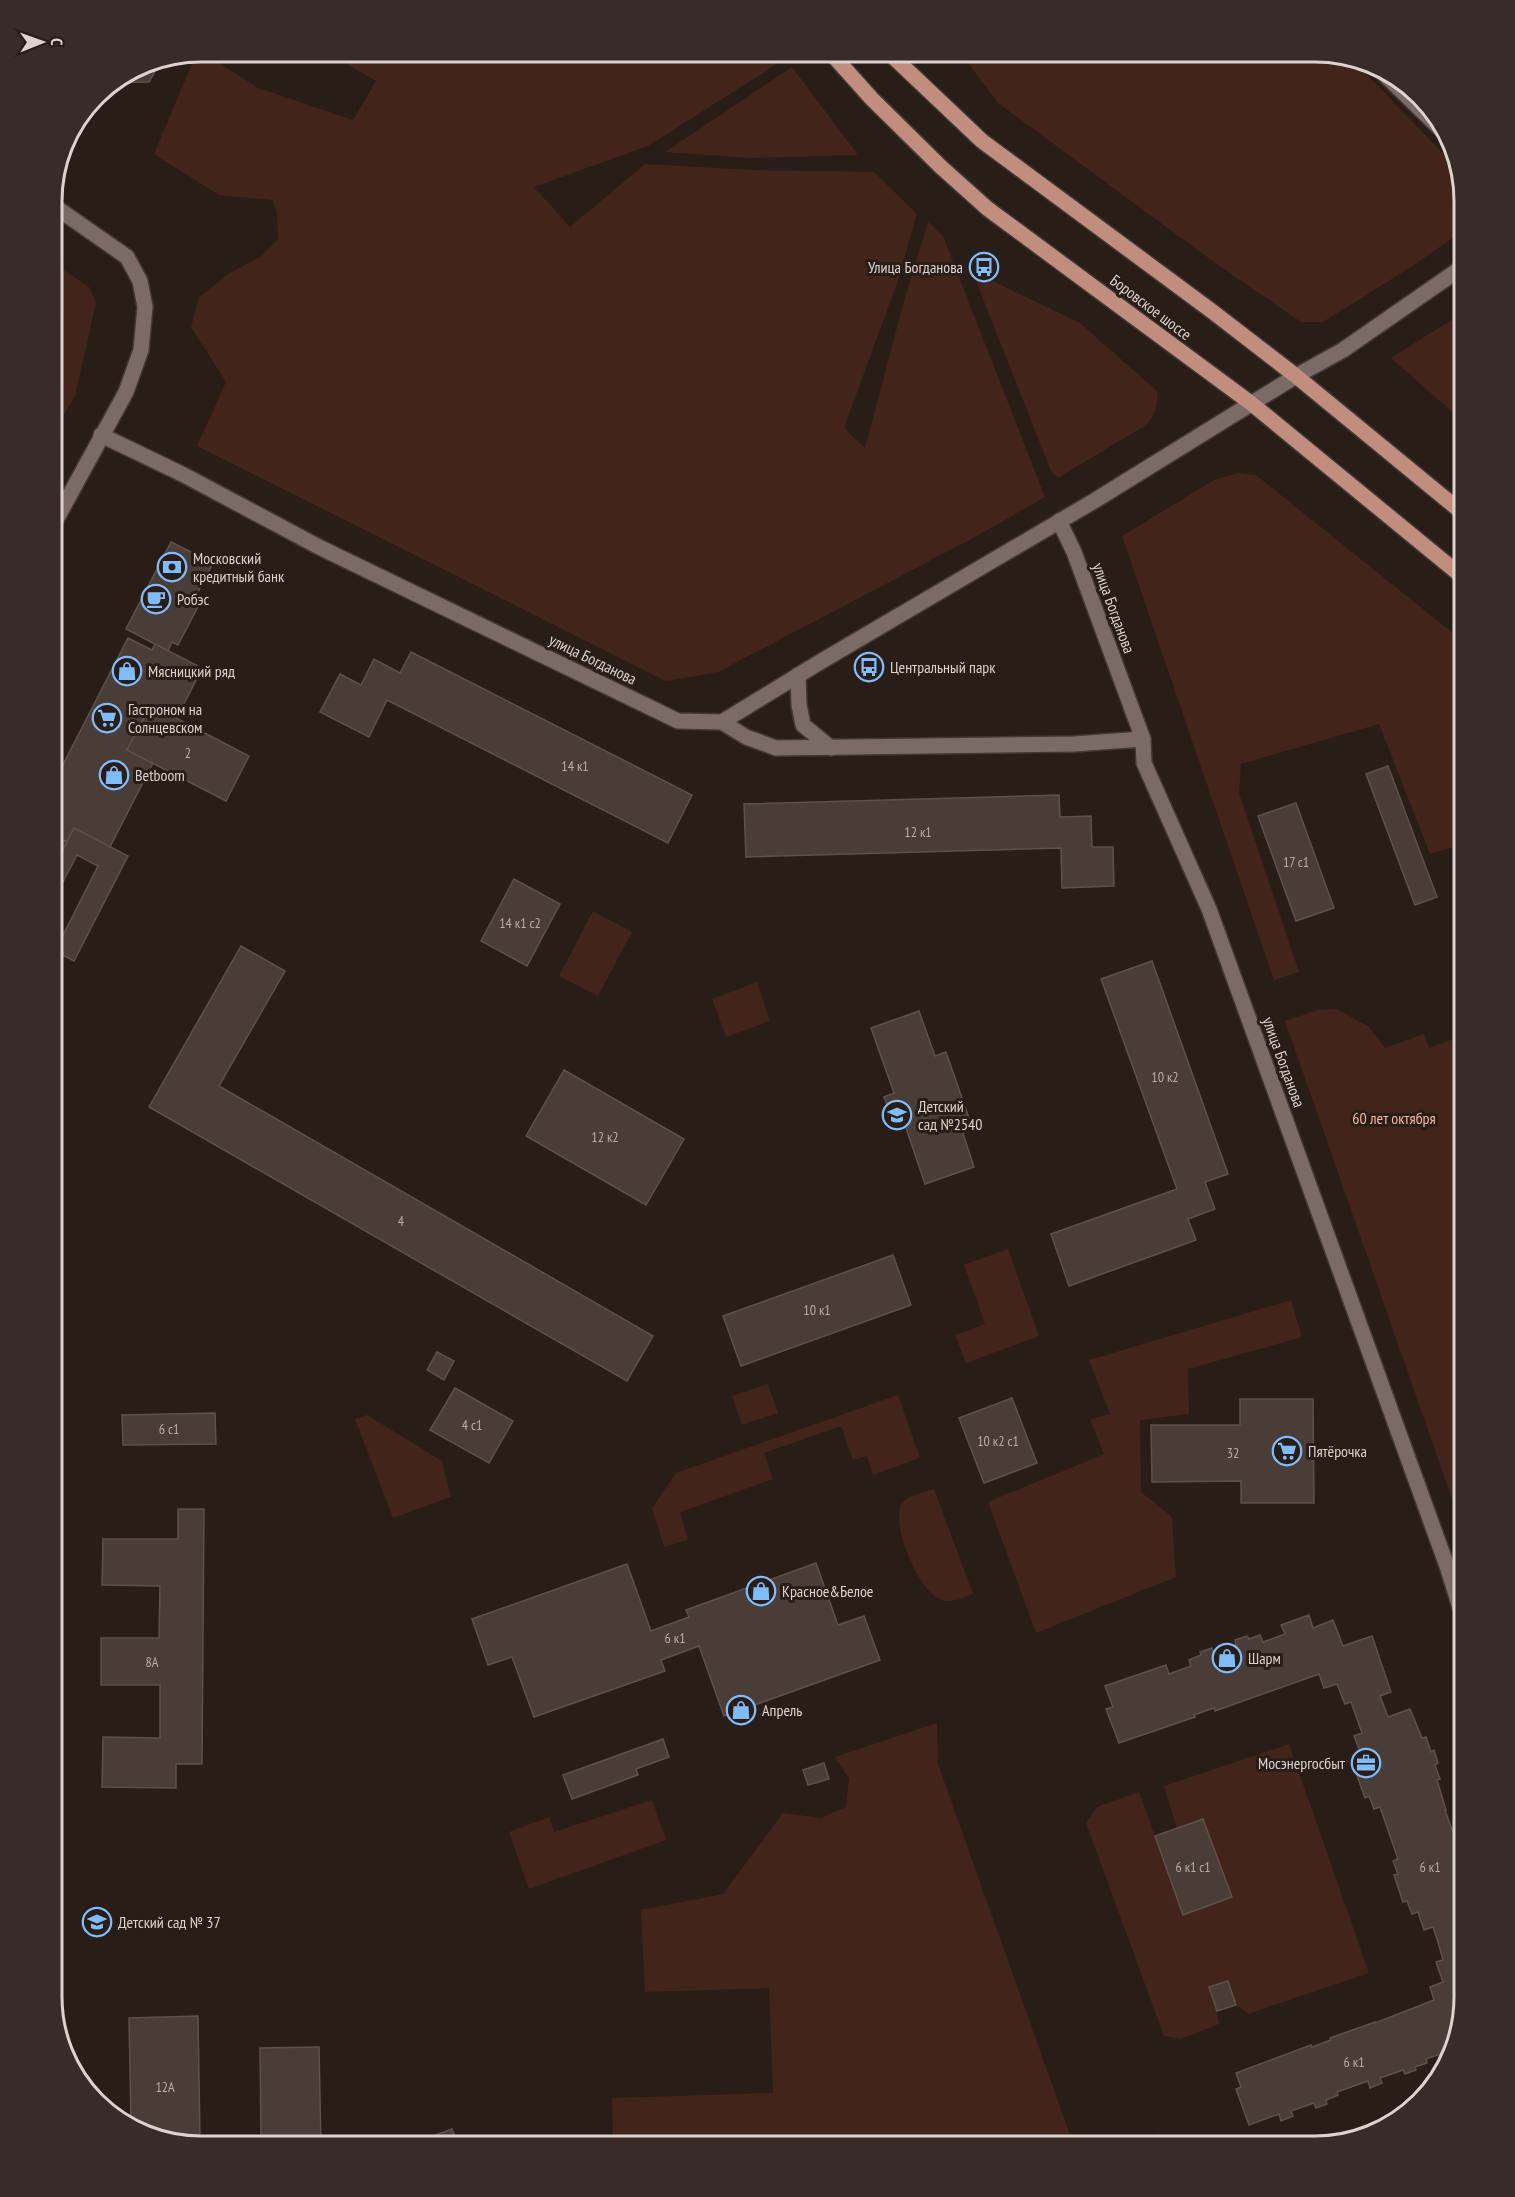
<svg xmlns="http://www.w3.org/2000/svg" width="1515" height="2197" font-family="'PT Sans Narrow',sans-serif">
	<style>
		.green { fill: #42241a }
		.building { fill: #4a3c37; stroke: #5e504b; stroke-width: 1.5 }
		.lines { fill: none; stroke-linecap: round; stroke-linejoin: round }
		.minor-casing { stroke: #423835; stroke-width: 18 }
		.major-casing { stroke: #423835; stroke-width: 18 }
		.minor { stroke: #7b6b66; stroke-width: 15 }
		.major { stroke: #c18e7d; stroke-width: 15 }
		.labels { text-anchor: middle; stroke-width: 6; stroke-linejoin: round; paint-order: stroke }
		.number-label { font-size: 14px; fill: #b8adaa }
		.poi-label { font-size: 16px; fill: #dcd3d0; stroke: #291d18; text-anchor: start }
		.street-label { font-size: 16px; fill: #dcd3d0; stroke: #291d18 }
		.park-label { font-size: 16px; fill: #fbb8a0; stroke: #291d18 }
		.rim { fill: none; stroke: #dcd3d0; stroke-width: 3 }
	</style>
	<rect width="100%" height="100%" fill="#291d18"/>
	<g class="green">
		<path d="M201,51L258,88L353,120L376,81L347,64L354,51H778L785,59L648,146L534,187L570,227L645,164L752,170L874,172L917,214L897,283L844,428L865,448L904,301L928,222L943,236L1045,497L975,537L718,672L666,681L197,446L226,382L191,327L199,297L230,273L260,257L278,239L277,214L273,200L219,195L154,154L197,52Z"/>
		<path d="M959,51H1324L1355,62L1455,166L1462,192L1454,197L1464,215V230L1411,267L1323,322H1301L1218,265L998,103Z"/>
		<path d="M792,67L858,155L751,158L665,152Z"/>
		<path d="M51,261L90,288L96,303L75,396L51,436Z"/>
		<path d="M972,271L1080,323L1157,391C1159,403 1154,417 1146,425L1058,478L1051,471Z"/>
		<path d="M1464,312V422L1391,358Z"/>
		<path d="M1238,473L1256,475L1464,642V846L1463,844L1430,854L1379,724L1241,764L1239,793L1299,972L1274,980L1122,536L1214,480Z"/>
		<path d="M593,911L632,932L598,996L559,976Z"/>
		<path d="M757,982L770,1021L726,1037L712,999Z"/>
		<path d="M1336,1009L1368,1026L1385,1048L1424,1034L1429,1048L1464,1035V1533L1285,1021L1318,1010Z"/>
		<path d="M1008,1249L1039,1336L966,1363L955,1335L985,1324L964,1265Z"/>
		<path d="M1291,1300L1302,1337L1188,1369L1189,1414L1140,1420L1141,1492L1172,1517L1176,1577L1036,1633L988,1502L1104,1454L1090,1419L1110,1414L1089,1360Z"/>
		<path d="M768,1384L778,1413L742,1425L732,1396Z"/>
		<path d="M898,1395L920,1458L873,1475L867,1456L853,1460L841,1426L764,1453L773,1479L680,1512L688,1540L664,1547L652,1508L676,1473Z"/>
		<path d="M367,1415L442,1461L451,1497L393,1518L355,1419Z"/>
		<path d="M934,1489L973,1594C963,1598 953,1603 942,1600C920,1595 886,1518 904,1501C910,1495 926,1492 934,1489Z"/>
		<path d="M937,1723L938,1764L1074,2146H613L612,2098L773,2093L769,1988L645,1992L641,1910L723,1894L783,1813L821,1818L846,1807L849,1779L835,1757Z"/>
		<path d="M1289,1744L1369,1973L1248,2014L1236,2005L1227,1981L1210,1987L1217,2011L1219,2024L1180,2039L1164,2036L1086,1823L1097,1807L1139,1792L1155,1836L1177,1828L1164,1786Z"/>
		<path d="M652,1800L666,1840L529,1889L509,1832L549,1817L554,1832Z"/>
		<path d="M1159,2133L1162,2146H1121Z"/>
	</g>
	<g class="building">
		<path d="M162,59L149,82L112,83L144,62Z"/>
		<path d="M171,542L213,563L196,596L202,599L178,645L172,642L168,651L126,629Z"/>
		<path d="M128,638L152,650L155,644L202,668L177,718L151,705L127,750L153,763L110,847L74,828L67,842L51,834V788Z"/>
		<path d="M411,652L692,795L668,843L387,700L369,737L320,712L340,674L361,685L374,659L400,673Z"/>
		<path d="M151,705L249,756L226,801L127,750Z"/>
		<path d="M1388,766L1437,897L1415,905L1366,774Z"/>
		<path d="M1059,795L1060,817L1091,816L1092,847H1113L1114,886L1062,888L1061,848L746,857L744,804Z"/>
		<path d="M1296,803L1334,908L1296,921L1258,816Z"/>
		<path d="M74,828L128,856L74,961L55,951L98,866L77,855L51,905V873Z"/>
		<path d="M51,834L67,842L51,873Z"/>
		<path d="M514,879L560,904L527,966L481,941Z"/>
		<path d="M241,946L285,971L219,1086L653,1336L627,1381L149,1107Z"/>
		<path d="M1152,961L1228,1174L1205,1182L1215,1209L1188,1219L1196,1240L1069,1286L1051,1234L1177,1189L1101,979Z"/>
		<path d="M919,1011L935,1056L946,1052L970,1121L960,1124L974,1167L925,1184L903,1119L894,1123L884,1097L894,1093L871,1028Z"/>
		<path d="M564,1070L684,1139L646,1205L526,1136Z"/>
		<path d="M893,1255L911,1305L741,1366L723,1316Z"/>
		<path d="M437,1352L454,1361L444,1380L427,1370Z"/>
		<path d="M455,1388L513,1421L489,1463L430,1430Z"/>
		<path d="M1012,1398L1037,1463L984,1483L959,1418Z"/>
		<path d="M1240,1399H1313L1314,1503H1241V1481L1152,1482L1151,1425H1240Z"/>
		<path d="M215,1413L216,1444L123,1445L122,1415Z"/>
		<path d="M178,1509H204L202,1764H176V1788L102,1787L103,1737L160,1738V1685H101V1638H159L160,1586L102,1585L103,1539H178Z"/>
		<path d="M816,1563L838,1625L864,1616L880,1660L724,1716L699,1646L661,1660L665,1671L534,1717L512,1657L488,1665L472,1619L627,1564L651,1631L689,1617L686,1610Z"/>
		<path d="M1309,1615L1313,1628L1333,1620L1343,1646L1372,1636L1391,1692L1380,1696L1388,1717L1410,1709L1422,1738L1426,1737L1431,1752L1434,1750L1438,1763L1435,1765L1440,1779L1437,1780L1446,1810H1445L1457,1844L1463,1842L1464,1844V1922L1461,1923L1464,1931V1997L1449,2051L1426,2059L1427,2063L1415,2067L1416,2070L1405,2074L1403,2070L1380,2078L1382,2083L1370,2088L1368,2081L1337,2092L1338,2095L1326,2100L1327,2104L1316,2108L1314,2103L1291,2111L1293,2116L1281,2121L1279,2114L1249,2125L1236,2089L1241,2087L1236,2073L1311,2045L1312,2047L1331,2040L1330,2038L1375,2022V2023L1434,2000L1430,1987L1443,1982L1436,1962L1443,1960L1438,1942L1433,1927L1424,1930L1418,1912L1412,1914L1407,1901L1403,1902L1394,1875L1398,1874L1393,1861L1398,1859L1380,1807L1374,1809L1369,1796L1365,1798L1355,1770L1360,1769L1355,1756L1361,1754L1354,1736L1362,1733L1351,1702L1345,1704L1337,1684L1324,1688L1319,1674L1215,1711L1214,1708L1194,1715L1195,1717L1119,1743L1106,1709L1113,1707L1105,1686L1166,1665L1169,1674L1191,1666L1189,1660L1201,1655L1200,1652L1212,1648L1214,1653L1236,1645L1235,1640L1247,1636L1249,1639L1260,1635L1263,1642L1285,1634L1281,1625Z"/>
		<path d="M663,1739L669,1757L636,1769L638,1775L572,1799L563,1775Z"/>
		<path d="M824,1763L829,1779L808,1785L803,1770Z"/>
		<path d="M1203,1819L1232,1897L1183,1915L1155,1836Z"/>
		<path d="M1228,1981L1236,2005L1217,2011L1209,1987Z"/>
		<path d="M198,2016L200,2138L261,2137L260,2048L319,2047L321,2146H191L131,2125L129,2018Z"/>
		<path d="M452,2129L459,2146H428L425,2139Z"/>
	</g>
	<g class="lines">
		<g class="minor-casing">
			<g id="minor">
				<path d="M1380,70L1447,135"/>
				<path d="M101,435L184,475L319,547L678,721L722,722L820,662L1094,501L1296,376L1343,350L1464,266"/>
				<path d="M1059,521L1074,552L1143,739L1144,763L1209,909L1447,1566L1464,1620"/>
				<path d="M51,529L126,392L141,350L145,307L140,281L127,257L51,204"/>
				<path d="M798,675L799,705L803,725L831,748"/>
				<path d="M722,722L746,737L776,748L1074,744L1143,739"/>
			</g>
		</g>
		<g class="major-casing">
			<g id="major">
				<path d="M829,51L872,99L941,167L988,209L1252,404L1464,578"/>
				<path d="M887,51L982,141L1213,312L1296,376L1464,514"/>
			</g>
		</g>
		<use href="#minor" class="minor"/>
		<use href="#major" class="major"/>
	</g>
	<defs>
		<g id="bus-ring" transform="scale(1.5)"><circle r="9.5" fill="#291d18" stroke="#81bcfa" stroke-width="1.5"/><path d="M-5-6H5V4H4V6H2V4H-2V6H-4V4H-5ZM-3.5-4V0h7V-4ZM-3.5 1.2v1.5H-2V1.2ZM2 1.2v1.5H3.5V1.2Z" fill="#81bcfa"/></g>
		<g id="bank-ring" transform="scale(1.5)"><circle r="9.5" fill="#291d18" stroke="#81bcfa" stroke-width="1.5"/><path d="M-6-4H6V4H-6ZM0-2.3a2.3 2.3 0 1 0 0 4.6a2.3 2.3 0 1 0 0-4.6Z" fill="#81bcfa"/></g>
		<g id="cafe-ring" transform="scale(1.5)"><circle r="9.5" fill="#291d18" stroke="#81bcfa" stroke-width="1.5"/><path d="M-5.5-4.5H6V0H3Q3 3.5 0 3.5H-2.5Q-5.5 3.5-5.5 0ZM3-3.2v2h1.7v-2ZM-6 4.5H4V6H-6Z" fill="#81bcfa"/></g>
		<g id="shop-ring" transform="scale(1.5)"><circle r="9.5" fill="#291d18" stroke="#81bcfa" stroke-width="1.5"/><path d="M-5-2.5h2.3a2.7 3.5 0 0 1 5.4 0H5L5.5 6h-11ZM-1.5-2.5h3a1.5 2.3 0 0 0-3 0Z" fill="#81bcfa"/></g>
		<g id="supermarket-ring" transform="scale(1.5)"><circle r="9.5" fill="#291d18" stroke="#81bcfa" stroke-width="1.5"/><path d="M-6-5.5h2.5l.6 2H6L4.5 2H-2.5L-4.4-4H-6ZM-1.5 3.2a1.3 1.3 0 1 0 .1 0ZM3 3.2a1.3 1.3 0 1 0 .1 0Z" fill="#81bcfa"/></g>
		<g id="school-ring" transform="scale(1.5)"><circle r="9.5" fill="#291d18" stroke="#81bcfa" stroke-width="1.5"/><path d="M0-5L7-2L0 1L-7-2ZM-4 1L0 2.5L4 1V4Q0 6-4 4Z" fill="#81bcfa"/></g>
		<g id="office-ring" transform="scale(1.5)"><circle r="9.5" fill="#291d18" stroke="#81bcfa" stroke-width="1.5"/><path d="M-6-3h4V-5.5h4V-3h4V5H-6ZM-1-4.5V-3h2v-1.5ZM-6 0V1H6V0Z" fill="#81bcfa"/></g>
	</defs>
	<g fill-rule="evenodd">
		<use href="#bus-ring" x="984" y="267"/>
		<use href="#bank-ring" x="172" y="567"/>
		<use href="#cafe-ring" x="156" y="599"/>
		<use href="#bus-ring" x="869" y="667"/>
		<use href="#shop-ring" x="127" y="671"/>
		<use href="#supermarket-ring" x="107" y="718"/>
		<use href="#shop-ring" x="114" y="775"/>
		<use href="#school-ring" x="897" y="1115"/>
		<use href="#supermarket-ring" x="1287" y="1451"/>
		<use href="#shop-ring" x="761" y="1591"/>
		<use href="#shop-ring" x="1227" y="1658"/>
		<use href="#shop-ring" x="741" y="1710"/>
		<use href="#office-ring" x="1366" y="1763"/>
		<use href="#school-ring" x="97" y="1922"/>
	</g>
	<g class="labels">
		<g class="number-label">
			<text x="188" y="758">2</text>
			<text x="575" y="771">14 к1</text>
			<text x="918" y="837">12 к1</text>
			<text x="1296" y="867">17 с1</text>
			<text x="520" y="928">14 к1 с2</text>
			<text x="1165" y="1082">10 к2</text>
			<text x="605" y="1142">12 к2</text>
			<text x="401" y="1226">4</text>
			<text x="817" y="1315">10 к1</text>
			<text x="472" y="1430">4 с1</text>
			<text x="169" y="1434">6 с1</text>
			<text x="998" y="1446">10 к2 с1</text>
			<text x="1233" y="1458">32</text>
			<text x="675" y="1643">6 к1</text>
			<text x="152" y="1667">8А</text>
			<text x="1193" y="1872">6 к1 с1</text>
			<text x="1430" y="1872">6 к1</text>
			<text x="1354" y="2067">6 к1</text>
			<text x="165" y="2092">12А</text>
		</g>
		<g class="poi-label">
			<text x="963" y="273" text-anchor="end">Улица Богданова</text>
			<text x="193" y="564">Московский<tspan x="193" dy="18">кредитный банк</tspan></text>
			<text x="177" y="605">Робэс</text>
			<text x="890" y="673">Центральный парк</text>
			<text x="148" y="677">Мясницкий ряд</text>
			<text x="128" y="715">Гастроном на<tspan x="128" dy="18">Солнцевском</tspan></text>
			<text x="135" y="781">Betboom</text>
			<text x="918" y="1112">Детский<tspan x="918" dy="18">сад №2540</tspan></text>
			<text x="1308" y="1457">Пятёрочка</text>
			<text x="782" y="1597">Красное&amp;Белое</text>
			<text x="1248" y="1664">Шарм</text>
			<text x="762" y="1716">Апрель</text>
			<text x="1345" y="1769" text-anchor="end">Мосэнергосбыт</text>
			<text x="118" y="1928">Детский сад № 37</text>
		</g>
		<g class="street-label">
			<text transform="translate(1151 307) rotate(37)" y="6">Боровское шоссе</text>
			<text transform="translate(1114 608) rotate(70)" y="6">улица Богданова</text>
			<text transform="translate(593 659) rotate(26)" y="6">улица Богданова</text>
			<text transform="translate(1284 1062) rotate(70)" y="6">улица Богданова</text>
		</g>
		<g class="park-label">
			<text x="1394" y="1124">60 лет октября</text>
		</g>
	</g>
	<path d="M0 0H1515V2197H0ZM201 62H1315A139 139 0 0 1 1454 201V1997A139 139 0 0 1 1315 2136H201A139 139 0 0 1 62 1997V201A139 139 0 0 1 201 62Z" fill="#372c27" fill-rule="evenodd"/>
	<path class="rim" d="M201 62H1315A139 139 0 0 1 1454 201V1997A139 139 0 0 1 1315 2136H201A139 139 0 0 1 62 1997V201A139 139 0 0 1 201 62Z"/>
	<g transform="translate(42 42) rotate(89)" stroke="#291d18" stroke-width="4.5" paint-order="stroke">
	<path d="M0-4.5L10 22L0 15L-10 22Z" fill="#dcd3d0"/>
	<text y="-9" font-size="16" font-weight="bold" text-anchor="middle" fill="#dcd3d0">С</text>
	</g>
</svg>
